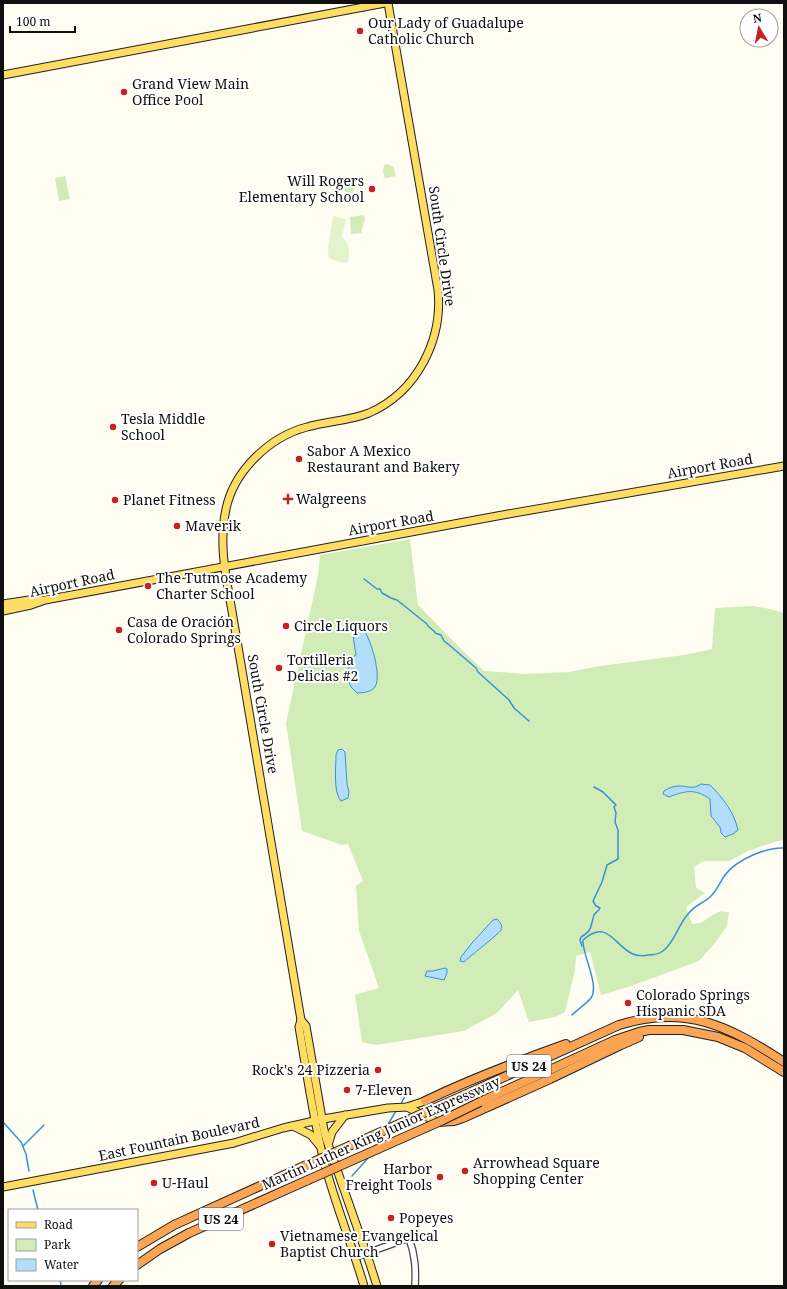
<svg xmlns="http://www.w3.org/2000/svg" width="787" height="1289" font-family="'Noto Serif',serif">
	<style>
		.green { fill: #d2ecb8 }
		.pitch { fill: #e4f3cb }
		.water { fill: #b3def9; stroke: #3692d5 }
		.lines { fill: none; stroke-linecap: round; stroke-linejoin: round }
		.stream { stroke: #3692d5; stroke-width: 1.5 }
		.minor-casing { stroke: #424242; stroke-width: 8 }
		.major-casing { stroke: #202020; stroke-width: 9 }
		.highway-casing { stroke: #202020; stroke-width: 10 }
		.minor { stroke: #fff; stroke-width: 5.5 }
		.major { stroke: #ffdc62; stroke-width: 7 }
		.highway { stroke: #fba453; stroke-width: 8 }
		.highway-bridge-casing { stroke: #202020; stroke-width: 10; stroke-linecap: butt }
		.highway-bridge { stroke: #fba453; stroke-width: 8 }
		.poi-dot { fill: #c81f23; stroke: #fff; stroke-width: 1.5 }
		.labels { text-anchor: middle; stroke-width: 4; stroke-linejoin: round; paint-order: stroke }
		.shield { fill: #fff; stroke: #575757; stroke-width: 1 }
		.shield-label { font-size: 13px; font-weight: bold; fill: #0f0f0f }
		.poi-label { font-size: 14px; fill: #0f0f0f; stroke: #fff; text-anchor: start }
		.street-label { font-size: 14px; fill: #0f0f0f; stroke: #fff }
	</style>
	<rect width="100%" height="100%" fill="#fffdf2"/>
	<g class="green">
		<path d="M388,164L391,166H393L396,176L385,178L383,171L384,165Z"/>
		<path d="M65,176L70,199L59,201L55,178Z"/>
		<path d="M347,177L356,178L353,194L345,193V191L338,190L339,182Z"/>
		<path d="M364,215L365,219L361,233L351,234L350,217Z"/>
		<path d="M410,539L418,605L462,650L484,671L526,674L569,672L600,666L684,655L712,649L715,608L753,606L770,609L784,613V840L774,842L748,851L729,861H704L694,867L696,888L705,893L686,907L692,924C706,924 707,916 719,912C721,911 725,912 729,912L727,926L715,943L699,961L631,986L601,995L590,952L576,956L575,970L565,1012L555,1017L529,1022L518,990L497,1013L464,1031L376,1045L362,1042L355,995L379,988L359,931L356,886L363,881L348,844L342,845L302,831L286,723L318,576L320,555Z"/>
	</g>
	<path class="pitch" d="M333,216L346,219L342,237C350,245 351,253 347,263C342,262 331,261 329,257C326,253 332,223 333,216Z"/>
	<g class="water">
		<path d="M363,629C371,639 382,676 375,687C371,692 363,693 357,693L351,687L347,677V670L352,664L354,656L356,655L353,636Z"/>
		<path d="M342,749L345,752L347,784L349,792L348,798L341,801C333,793 336,766 336,755L338,750Z"/>
		<path d="M701,784L710,785C723,798 734,812 738,830L733,834L725,837L721,833L720,827L711,816L710,799C694,788 685,791 669,797L663,794L664,791C668,788 674,786 679,786C689,786 692,790 701,784Z"/>
		<path d="M497,919C500,922 503,925 501,930C499,934 470,956 464,962L460,961L461,957L472,943L493,920Z"/>
		<path d="M445,968L447,969V973L444,980L425,976L427,971H433Z"/>
	</g>
	<g class="lines">
		<g class="stream">
			<path d="M364,579L377,589H380L382,593L391,598L397,600L427,624L428,626L435,632V633L441,635L444,641L448,644L476,668L478,672L509,700L514,708L529,721"/>
			<path d="M582,946L580,940L581,937C593,930 590,927 594,915C596,912 599,911 600,908L596,906L593,901L602,882L607,865L618,859V830L615,822L616,813L614,807L616,805L603,792L594,787"/>
			<path d="M572,1015C578,1009 586,1004 591,998C600,985 582,955 583,940C608,918 614,946 633,954C637,956 644,956 648,955C653,955 659,954 663,951C675,942 678,925 688,914C694,906 703,903 710,897C717,891 720,882 725,875C736,860 766,847 784,848"/>
			<path d="M401,1104L409,1088"/>
			<path d="M3,1122L21,1142L26,1154L29,1171"/>
			<path d="M387,1126L396,1111"/>
			<path d="M376,1145L382,1135"/>
			<path d="M23,1146L44,1125"/>
			<path d="M352,1176L369,1157"/>
			<path d="M33,1190L38,1210"/>
			<path d="M60,1286L61,1284L60,1280"/>
		</g>
		<g class="minor-casing">
			<path id="minor" d="M356,1257L409,1238C415,1255 416,1268 415,1286"/>
		</g>
		<g class="major-casing">
			<g id="major">
				<path d="M3,75L385,3"/>
				<path d="M3,604L29,600H41"/>
				<path d="M3,611L31,605L45,600L508,514L784,466"/>
				<path d="M301,1020L299,1027C307,1073 313,1120 325,1165C336,1206 352,1245 364,1286"/>
				<path d="M407,1107L435,1121"/>
				<path d="M293,1126L311,1135L319,1145"/>
				<path d="M329,1142L332,1132L345,1115"/>
				<path d="M3,1187L234,1143L283,1128L323,1119L388,1108L407,1107L425,1101"/>
				<path d="M377,1286L370,1264L327,1141L324,1130L306,1026L301,1020L233,617C227,581 218,546 226,509C234,471 269,437 307,427C327,421 349,421 369,413C417,392 443,340 438,290L388,3"/>
			</g>
		</g>
		<g class="highway-casing">
			<g id="highway">
				<path d="M462,1096L619,1025C685,1004 729,1026 784,1062"/>
				<path d="M425,1101C471,1079 518,1061 566,1044"/>
				<path d="M480,1102L615,1040L639,1032L649,1030H683L718,1037L745,1048L784,1072"/>
				<path d="M437,1122L454,1121L463,1118L550,1079L621,1045L639,1037"/>
				<path d="M137,1247L174,1225L304,1166"/>
				<path d="M137,1265L160,1249L189,1233L308,1180"/>
				<path d="M93,1286L98,1280"/>
				<path d="M113,1286L119,1280"/>
			</g>
		</g>
		<use href="#minor" class="minor"/>
		<use href="#major" class="major"/>
		<use href="#highway" class="highway"/>
		<g class="highway-bridge-casing">
			<g id="highway-bridge">
				<path d="M304,1166L462,1096"/>
				<path d="M308,1180L443,1120L480,1102"/>
			</g>
		</g>
		<use href="#highway-bridge" class="highway-bridge"/>
	</g>
	<g class="poi-dot">
		<circle cx="360" cy="31" r="4"/>
		<circle cx="124" cy="92" r="4"/>
		<circle cx="372" cy="189" r="4"/>
		<circle cx="113" cy="427" r="4"/>
		<circle cx="299" cy="459" r="4"/>
		<path d="M286 493h4v4h4v4h-4v4h-4v-4h-4v-4h4z"/>
		<circle cx="115" cy="500" r="4"/>
		<circle cx="177" cy="526" r="4"/>
		<circle cx="148" cy="586" r="4"/>
		<circle cx="286" cy="626" r="4"/>
		<circle cx="119" cy="630" r="4"/>
		<circle cx="279" cy="668" r="4"/>
		<circle cx="628" cy="1003" r="4"/>
		<circle cx="378" cy="1070" r="4"/>
		<circle cx="347" cy="1090" r="4"/>
		<circle cx="465" cy="1171" r="4"/>
		<circle cx="440" cy="1177" r="4"/>
		<circle cx="154" cy="1183" r="4"/>
		<circle cx="391" cy="1218" r="4"/>
		<circle cx="272" cy="1244" r="4"/>
	</g>
	<g class="labels">
		<g class="shield">
			<rect x="507" y="1055" width="44" height="22" rx="3"/>
			<rect x="199" y="1208" width="44" height="22" rx="3"/>
		</g>
		<g class="shield-label">
			<text x="529" y="1071">US 24</text>
			<text x="221" y="1224">US 24</text>
		</g>
		<g class="poi-label">
			<text x="368" y="28">Our Lady of Guadalupe<tspan x="368" dy="16">Catholic Church</tspan></text>
			<text x="132" y="89">Grand View Main<tspan x="132" dy="16">Office Pool</tspan></text>
			<text x="364" y="186" text-anchor="end">Will Rogers<tspan x="364" dy="16">Elementary School</tspan></text>
			<text x="121" y="424">Tesla Middle<tspan x="121" dy="16">School</tspan></text>
			<text x="307" y="456">Sabor A Mexico<tspan x="307" dy="16">Restaurant and Bakery</tspan></text>
			<text x="296" y="504">Walgreens</text>
			<text x="123" y="505">Planet Fitness</text>
			<text x="185" y="531">Maverik</text>
			<text x="156" y="583">The Tutmose Academy<tspan x="156" dy="16">Charter School</tspan></text>
			<text x="127" y="627">Casa de Oración<tspan x="127" dy="16">Colorado Springs</tspan></text>
			<text x="294" y="631">Circle Liquors</text>
			<text x="287" y="665">Tortilleria<tspan x="287" dy="16">Delicias #2</tspan></text>
			<text x="636" y="1000">Colorado Springs<tspan x="636" dy="16">Hispanic SDA</tspan></text>
			<text x="370" y="1075" text-anchor="end">Rock's 24 Pizzeria</text>
			<text x="355" y="1095">7-Eleven</text>
			<text x="473" y="1168">Arrowhead Square<tspan x="473" dy="16">Shopping Center</tspan></text>
			<text x="432" y="1174" text-anchor="end">Harbor<tspan x="432" dy="16">Freight Tools</tspan></text>
			<text x="162" y="1188">U-Haul</text>
			<text x="399" y="1223">Popeyes</text>
			<text x="280" y="1241">Vietnamese Evangelical<tspan x="280" dy="16">Baptist Church</tspan></text>
		</g>
		<g class="street-label">
			<text transform="translate(442 246) rotate(82)" y="5">South Circle Drive</text>
			<text transform="translate(710 466) rotate(-10)" y="5">Airport Road</text>
			<text transform="translate(391 523) rotate(-10)" y="5">Airport Road</text>
			<text transform="translate(72 583) rotate(-12)" y="5">Airport Road</text>
			<text transform="translate(263 714) rotate(80)" y="5">South Circle Drive</text>
			<text transform="translate(381 1133) rotate(-24)" y="5">Martin Luther King Junior Expressway</text>
			<text transform="translate(179 1139) rotate(-12)" y="5">East Fountain Boulevard</text>
		</g>
	</g>
	<rect width="787" height="1289" fill="none" stroke="#0f0f0f" stroke-width="8"/>
	<rect x="8" y="1209" width="130" height="72" fill="#ffffff" stroke="#9f9f9f"/>
	<rect x="16" y="1222" width="20" height="6" fill="#ffdc62" stroke="#9f9f9f"/>
	<text x="44" y="1229" font-size="12" fill="#0f0f0f">Road</text>
	<rect x="16" y="1239" width="20" height="12" fill="#d2ecb8" stroke="#9f9f9f"/>
	<text x="44" y="1249" font-size="12" fill="#0f0f0f">Park</text>
	<rect x="16" y="1259" width="20" height="12" fill="#b3def9" stroke="#9f9f9f"/>
	<text x="44" y="1269" font-size="12" fill="#0f0f0f">Water</text>
	<g transform="translate(759 28) rotate(350)"><circle r="19" fill="#ffffff" stroke="#9f9f9f"/>
	<path d="M0-3L7 15L0 10L-7 15Z" fill="#c81f23"/>
	<text y="-6" font-size="11" font-weight="bold" text-anchor="middle" fill="#0f0f0f">N</text>
	</g>
	<path d="M10 26v6h65v-6" fill="none" stroke="#0f0f0f" stroke-width="2"/>
	<text x="16" y="26" font-size="12" fill="#0f0f0f" stroke="#ffffff" stroke-width="3" paint-order="stroke">100 m</text>
</svg>
